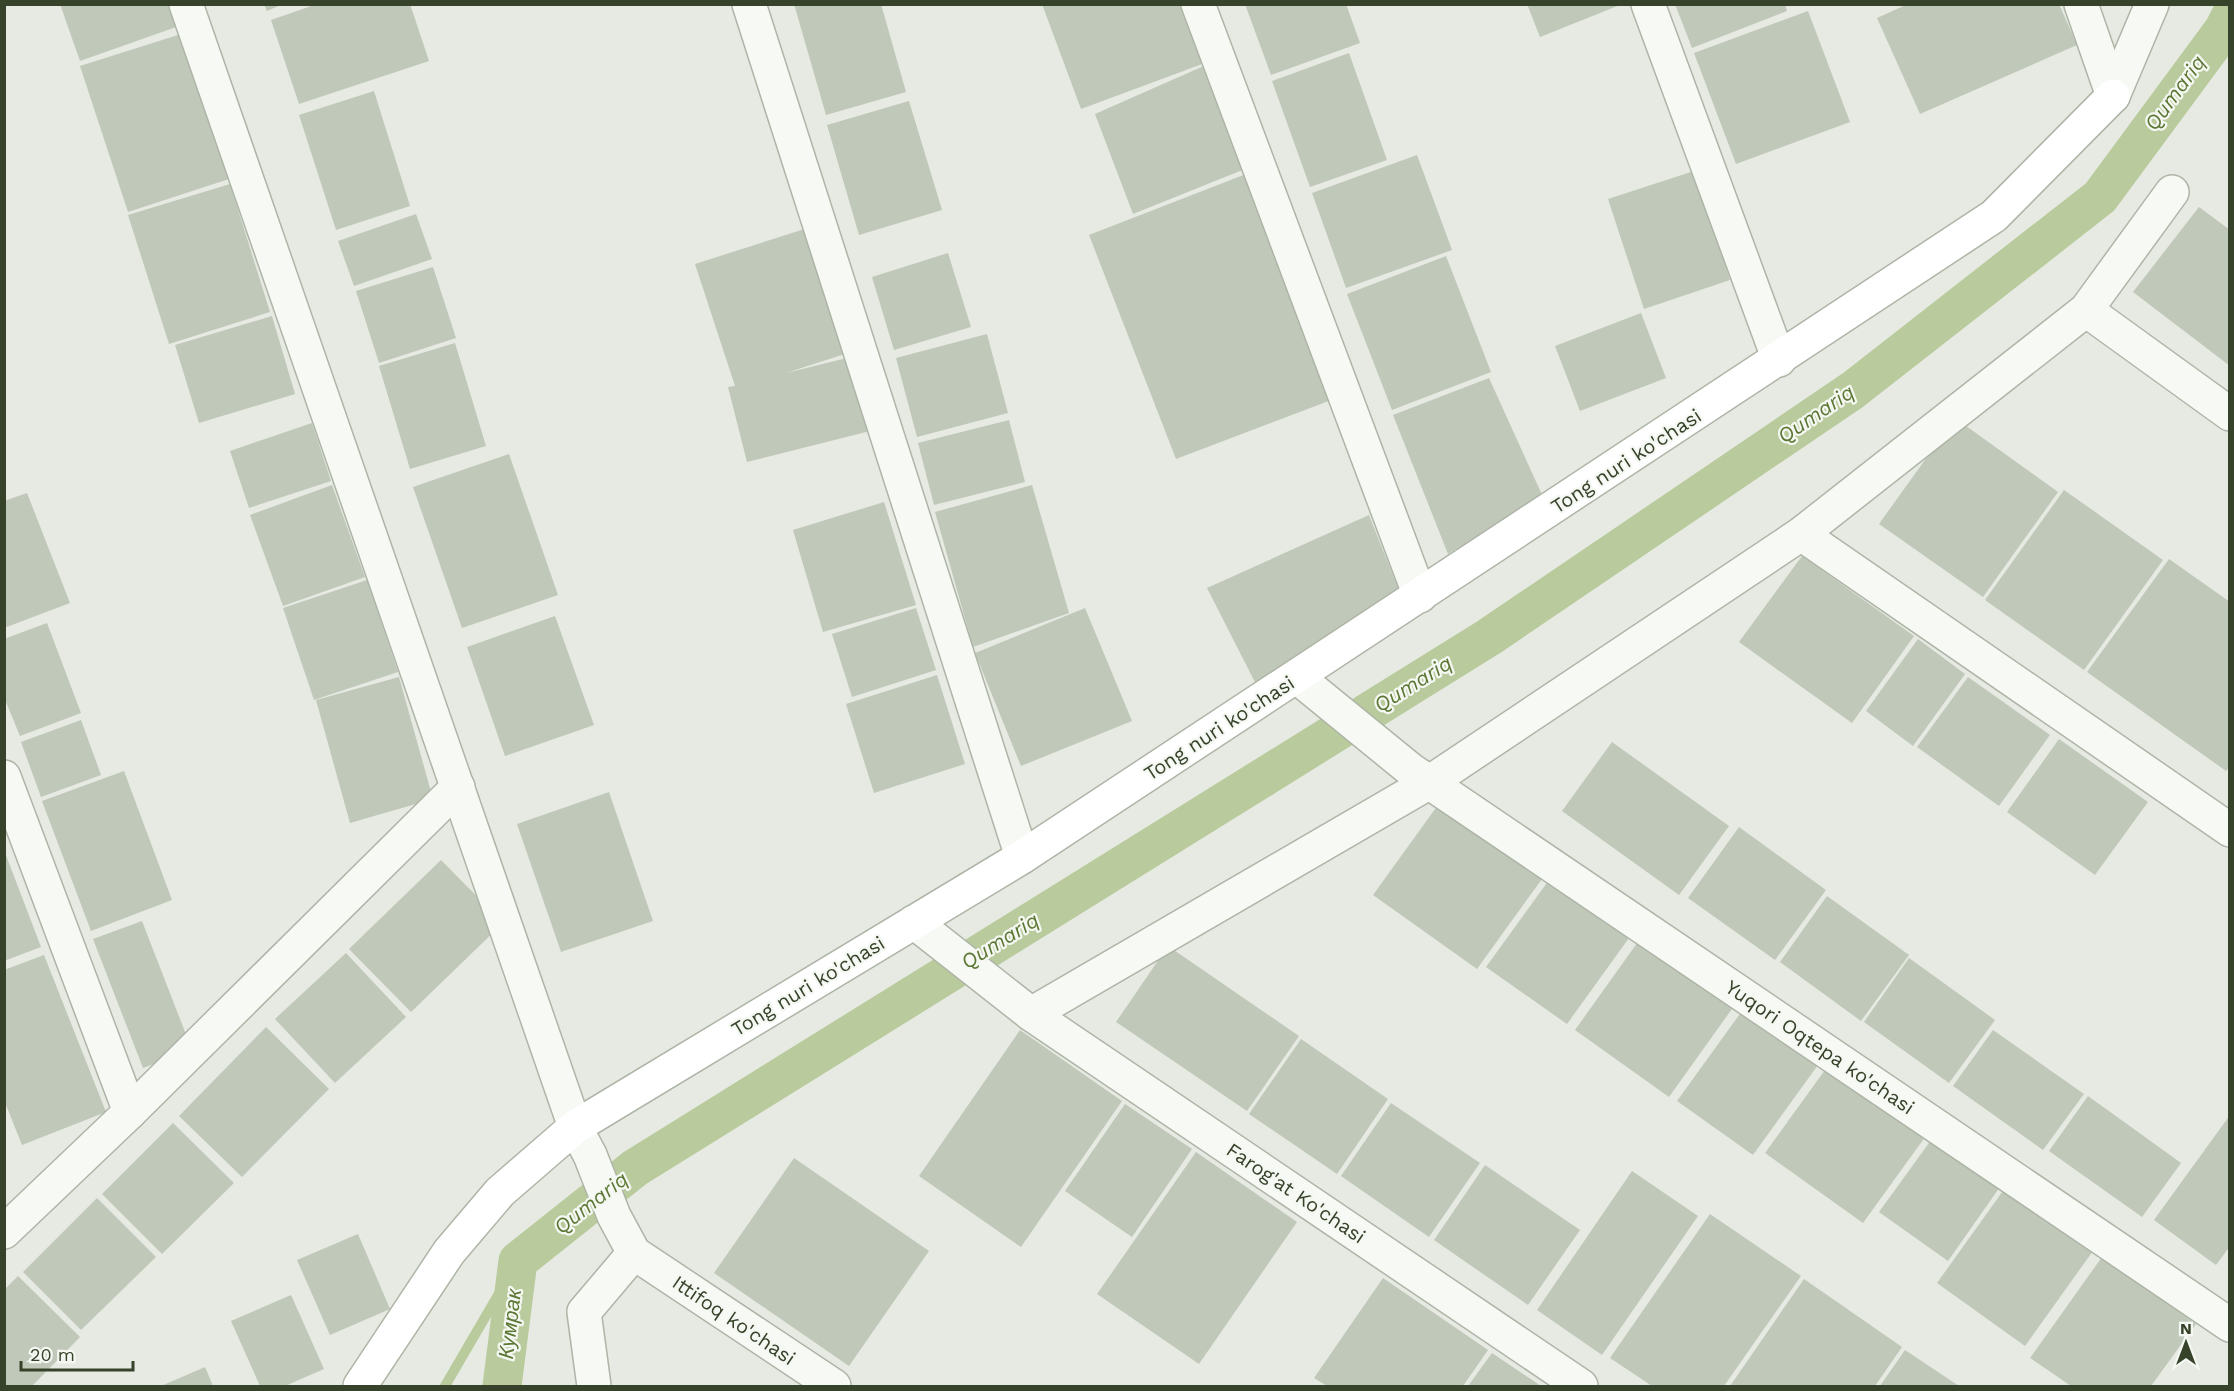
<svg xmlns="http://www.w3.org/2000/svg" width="2234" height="1391" font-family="'Work Sans',sans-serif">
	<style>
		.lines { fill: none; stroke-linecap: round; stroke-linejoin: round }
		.stream { stroke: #b9cb9c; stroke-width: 10 }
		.canal { stroke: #b9cb9c; stroke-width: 39 }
		.building { fill: #c0c8b9 }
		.street-casing { stroke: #aeb5a7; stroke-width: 36 }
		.secondary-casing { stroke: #aeb5a7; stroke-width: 36 }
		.street { stroke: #f7f9f5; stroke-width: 33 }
		.secondary { stroke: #fff; stroke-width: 33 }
		.labels { text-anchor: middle; stroke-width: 4.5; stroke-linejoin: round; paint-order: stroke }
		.street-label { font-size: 20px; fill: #36432a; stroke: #f5f8f2 }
		.water-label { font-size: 21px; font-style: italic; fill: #5b7733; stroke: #f5f8f2 }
	</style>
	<rect width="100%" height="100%" fill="#e6eae2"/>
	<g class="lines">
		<path class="stream" d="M445,1386L518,1261"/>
		<path class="canal" d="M502,1386L518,1261L635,1168L1489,637L1853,390L2100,197L2224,29L2230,17"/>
	</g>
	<g class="building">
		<path d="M60,4H172L179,26L80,61Z"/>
		<path d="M264,4H283L267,11Z"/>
		<path d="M317,4H410L429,61L299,104L271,20Z"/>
		<path d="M794,4H881L906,92L826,115Z"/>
		<path d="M1042,4H1184L1205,63L1081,109Z"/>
		<path d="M1245,4H1346L1360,43L1271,75Z"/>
		<path d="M1527,4H1620V5L1540,37Z"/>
		<path d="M1675,4H1785L1787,11L1692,48Z"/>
		<path d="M1908,4H2059L2077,45L1920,114L1877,18Z"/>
		<path d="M1808,11L1850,122L1736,164L1694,53Z"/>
		<path d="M181,34L229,179L128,212L80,66Z"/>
		<path d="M1349,53L1387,160L1310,187L1272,81Z"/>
		<path d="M1206,65L1245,169L1133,214L1095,114Z"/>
		<path d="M374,91L410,206L336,230L299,115Z"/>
		<path d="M909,101L942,210L859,235L827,125Z"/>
		<path d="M1417,155L1452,250L1346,288L1312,193Z"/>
		<path d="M1694,171L1730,280L1644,309L1608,199Z"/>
		<path d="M1246,174L1334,399L1176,459L1089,235Z"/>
		<path d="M230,184L270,312L169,344L128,215Z"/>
		<path d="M2199,207L2230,230V366L2133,292Z"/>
		<path d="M416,214L432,259L354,286L338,241Z"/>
		<path d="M814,226L854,351L786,373L855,356L874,430L747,462L728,387L735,386L695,264Z"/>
		<path d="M948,253L971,327L894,350L872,277Z"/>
		<path d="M1446,256L1491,372L1392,410L1347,294Z"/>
		<path d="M433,267L456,338L379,363L356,291Z"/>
		<path d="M1641,313L1666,378L1580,411L1555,346Z"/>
		<path d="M272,316L295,394L199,423L175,345Z"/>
		<path d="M987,334L1008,413L917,437L896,358Z"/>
		<path d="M455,343L486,446L410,469L379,366Z"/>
		<path d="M1489,378L1543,497L1448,554L1393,415Z"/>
		<path d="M1955,418L2058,492L1983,597L1879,524Z"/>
		<path d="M1009,420L1025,482L934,505L918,443Z"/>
		<path d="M312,423L331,481L249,508L230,451Z"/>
		<path d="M509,454L558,595L462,628L413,487Z"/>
		<path d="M332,485L365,577L283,606L250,515Z"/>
		<path d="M1032,485L1069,613L973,647L935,512Z"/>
		<path d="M2064,490L2163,560L2084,670L1985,600Z"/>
		<path d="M27,493L70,603L4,628V501Z"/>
		<path d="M884,502L916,605L823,632L793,530Z"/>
		<path d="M1369,515L1402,598L1259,690L1207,588Z"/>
		<path d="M1802,556L1914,636L1852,723L1739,642Z"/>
		<path d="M2169,559L2230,602V766L2226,771L2087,672Z"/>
		<path d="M367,580L398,672L314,700L283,608Z"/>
		<path d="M916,608L936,670L852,697L832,634Z"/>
		<path d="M1085,608L1132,721L1021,766L975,653Z"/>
		<path d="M555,616L594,725L505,756L467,647Z"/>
		<path d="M47,623L81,713L20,736L4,697V639Z"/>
		<path d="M1918,639L1965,674L1913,746L1866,711Z"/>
		<path d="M937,675L965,764L874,793L846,704Z"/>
		<path d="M399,677L433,799L350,823L316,700Z"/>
		<path d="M1968,677L2050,735L1999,806L1917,747Z"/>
		<path d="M81,720L101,775L41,797L21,742Z"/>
		<path d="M2059,739L2148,802L2095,875L2007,812Z"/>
		<path d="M1612,742L1729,826L1679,895L1562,811Z"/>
		<path d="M124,771L172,900L91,931L42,801Z"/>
		<path d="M609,792L653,921L561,952L517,824Z"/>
		<path d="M1443,798L1547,872L1477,969L1373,895Z"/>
		<path d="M1739,827L1826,890L1775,960L1688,898Z"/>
		<path d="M4,850L41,947L4,961Z"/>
		<path d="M441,860L503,923L411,1012L349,949Z"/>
		<path d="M1554,873L1634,931L1567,1024L1486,967Z"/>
		<path d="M1827,896L1909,955L1861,1021L1780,962Z"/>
		<path d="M142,921L192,1050L143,1068L93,939Z"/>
		<path d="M1645,932L1739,999L1669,1097L1575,1030Z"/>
		<path d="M1168,946L1299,1036L1247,1111L1116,1022Z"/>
		<path d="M346,953L406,1017L335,1083L275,1019Z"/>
		<path d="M44,955L106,1112L22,1145L4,1100V970Z"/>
		<path d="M1909,958L1995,1020L1949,1083L1864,1022Z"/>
		<path d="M1747,1004L1823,1058L1753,1155L1677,1101Z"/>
		<path d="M266,1027L329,1089L242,1177L179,1116Z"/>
		<path d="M1020,1030L1122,1101L1021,1247L919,1176Z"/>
		<path d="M1993,1030L2084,1094L2043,1150L1953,1086Z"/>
		<path d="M1301,1039L1388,1099L1337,1174L1249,1114Z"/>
		<path d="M1830,1063L1928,1133L1863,1223L1765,1153Z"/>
		<path d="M2088,1096L2181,1163L2142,1217L2049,1151Z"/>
		<path d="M1391,1103L1480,1163L1429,1237L1341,1176Z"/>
		<path d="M1125,1104L1192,1149L1132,1237L1065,1191Z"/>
		<path d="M2230,1115V1246L2216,1265L2154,1220Z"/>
		<path d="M173,1123L234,1183L162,1254L102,1194Z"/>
		<path d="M1934,1136L2002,1184L1948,1261L1879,1212Z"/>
		<path d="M1196,1152L1297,1222L1199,1364L1097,1294Z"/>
		<path d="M794,1158L929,1251L849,1366L714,1273Z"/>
		<path d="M1485,1165L1580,1230L1528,1305L1434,1240Z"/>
		<path d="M1632,1171L1698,1216L1602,1355L1537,1310Z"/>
		<path d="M2005,1188L2093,1251L2025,1346L1937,1283Z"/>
		<path d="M97,1198L156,1257L81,1330L23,1272Z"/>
		<path d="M1710,1214L1801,1276L1724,1386H1652L1610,1358Z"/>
		<path d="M358,1234L390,1309L330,1335L297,1260Z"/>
		<path d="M2102,1257L2196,1324L2151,1386H2071L2030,1358Z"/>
		<path d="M18,1276L80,1337L32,1386H4V1290Z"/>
		<path d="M1383,1278L1488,1350L1463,1386H1327L1314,1378Z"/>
		<path d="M1804,1279L1902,1347L1875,1386H1730Z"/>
		<path d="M291,1295L324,1369L285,1386H260L231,1321Z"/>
		<path d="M1905,1350L1959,1386H1880Z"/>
		<path d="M1492,1353L1541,1386H1468Z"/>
		<path d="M205,1367L213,1386H161Z"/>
	</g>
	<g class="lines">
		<g class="street-casing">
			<g id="street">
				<path d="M186,4L575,1127L590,1155L614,1216L634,1253L834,1386"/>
				<path d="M749,4L1022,857"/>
				<path d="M1198,4L1420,596"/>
				<path d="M1648,4L1779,360"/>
				<path d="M2081,4L2113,96"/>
				<path d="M2113,96L2152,4"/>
				<path d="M2086,310L2230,414"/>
				<path d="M1801,534L2230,830"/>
				<path d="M1297,677L1411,770L2230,1325"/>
				<path d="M4,777L130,1112"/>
				<path d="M914,922L1031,1014L1581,1386"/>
				<path d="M1031,1014L1430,782L1801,534L2086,310L2172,192"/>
				<path d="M4,1232L130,1112L458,787"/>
				<path d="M594,1386L584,1312L634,1253"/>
			</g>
		</g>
		<g class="secondary-casing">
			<path id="secondary" d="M360,1386L449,1252L500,1192L575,1127L1022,857L1994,216L2113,96"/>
		</g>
		<use href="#street" class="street"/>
		<use href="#secondary" class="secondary"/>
	</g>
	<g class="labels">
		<g class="street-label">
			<text transform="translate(1626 461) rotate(-33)" y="7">Tong nuri ko'chasi</text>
			<text transform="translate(1219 728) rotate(-33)" y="7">Tong nuri ko'chasi</text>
			<text transform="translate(808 986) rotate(-31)" y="7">Tong nuri ko'chasi</text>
			<text transform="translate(1820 1047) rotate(34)" y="7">Yuqori Oqtepa ko'chasi</text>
			<text transform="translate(1296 1193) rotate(34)" y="7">Farog'at Ko'chasi</text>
			<text transform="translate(734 1320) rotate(34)" y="7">Ittifoq ko'chasi</text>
		</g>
		<g class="water-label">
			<text transform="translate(2175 93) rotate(-54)" y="7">Qumariq</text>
			<text transform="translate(1816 414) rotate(-34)" y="7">Qumariq</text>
			<text transform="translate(1413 684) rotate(-32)" y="7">Qumariq</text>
			<text transform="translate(1000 941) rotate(-32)" y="7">Qumariq</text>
			<text transform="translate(591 1203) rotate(-38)" y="7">Qumariq</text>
			<text transform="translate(510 1324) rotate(-83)" y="7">Кумрак</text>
		</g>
	</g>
	<rect width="2234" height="1391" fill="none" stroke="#36432a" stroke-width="12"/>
	<g transform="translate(2186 1343)" stroke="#f5f8f2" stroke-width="4.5" paint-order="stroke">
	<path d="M0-4.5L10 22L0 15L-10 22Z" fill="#36432a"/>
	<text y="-9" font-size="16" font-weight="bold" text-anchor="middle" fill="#36432a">N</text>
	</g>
	<path d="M21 1361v9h112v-9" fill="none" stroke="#36432a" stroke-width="3"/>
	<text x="30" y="1361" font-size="18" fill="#36432a" stroke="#f5f8f2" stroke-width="4.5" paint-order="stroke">20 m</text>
</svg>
